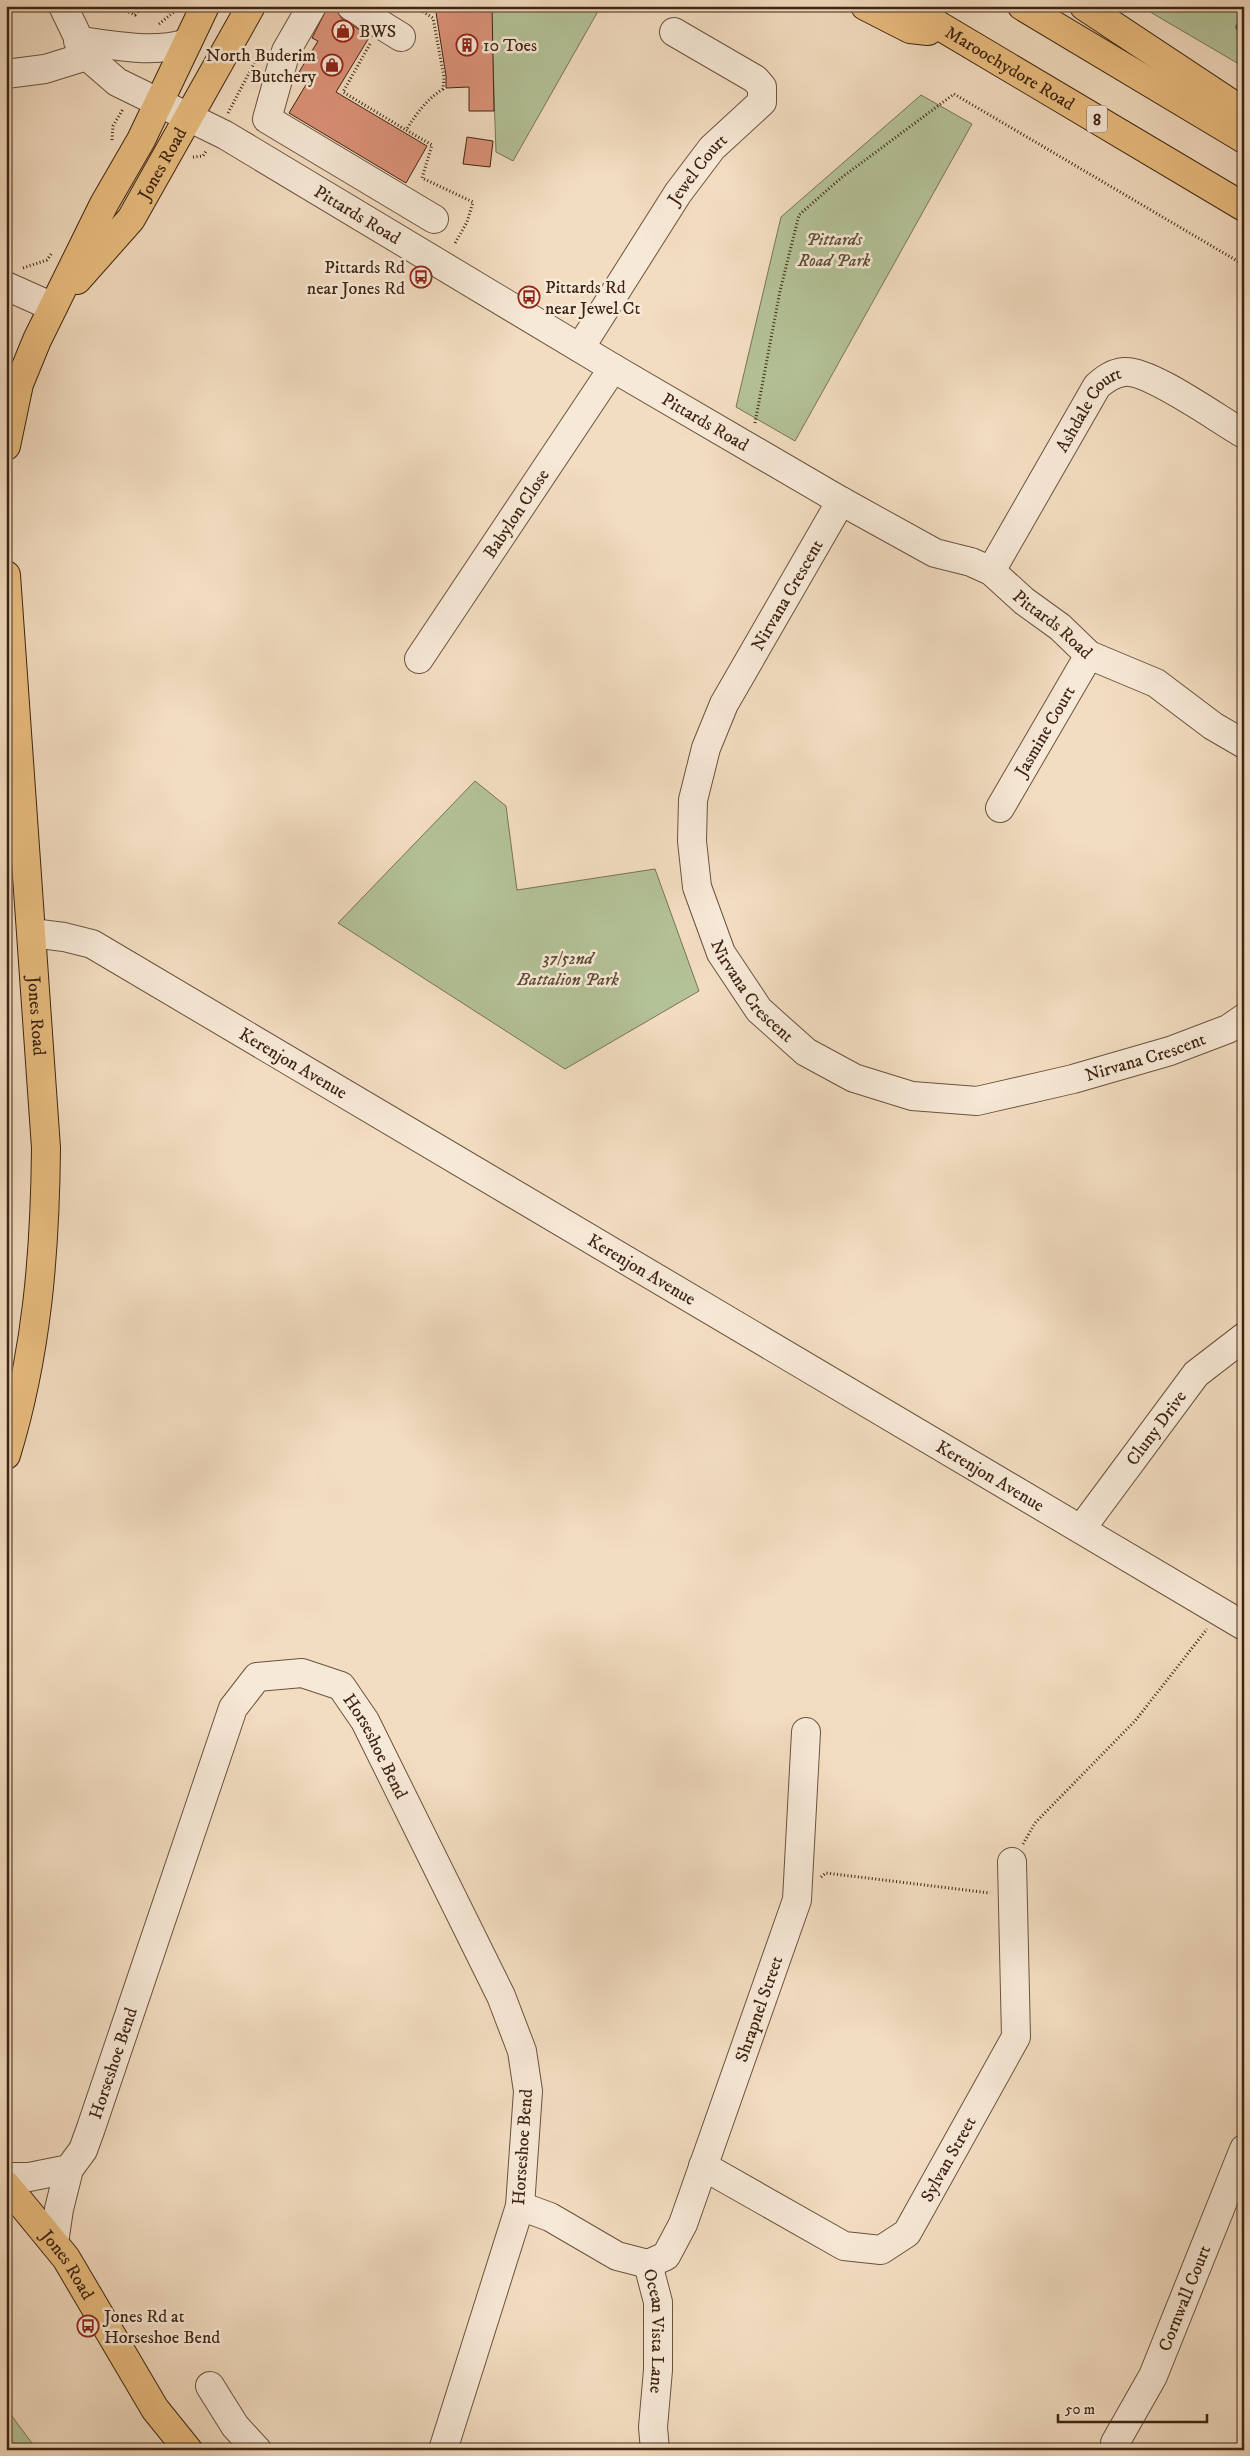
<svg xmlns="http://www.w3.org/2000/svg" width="1250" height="2456" font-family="'IM FELL DW Pica',serif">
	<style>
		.green { fill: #b4c298; stroke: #797355 }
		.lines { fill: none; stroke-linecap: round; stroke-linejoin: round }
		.stream { stroke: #767f75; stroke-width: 6 }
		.building { fill: #dc9279; stroke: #3e2412 }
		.minor-casing { stroke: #6b523e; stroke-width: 30 }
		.major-casing { stroke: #3e2412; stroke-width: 30 }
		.highway-casing { stroke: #3e2412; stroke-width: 30 }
		.path { stroke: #3e2412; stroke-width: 3; stroke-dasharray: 1 2.5; stroke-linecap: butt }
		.minor { stroke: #f7e9d7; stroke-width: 28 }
		.major { stroke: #eabe80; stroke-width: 28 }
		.highway { stroke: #eabe80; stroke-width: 28 }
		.labels { text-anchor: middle; stroke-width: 5; stroke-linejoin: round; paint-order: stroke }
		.shield { fill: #f7e9d7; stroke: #765f4d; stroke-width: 1 }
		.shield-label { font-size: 16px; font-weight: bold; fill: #3e2412 }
		.poi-label { font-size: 18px; fill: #3e2412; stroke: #f7e9d7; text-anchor: start }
		.street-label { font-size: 18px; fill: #3e2412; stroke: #f7e9d7 }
		.park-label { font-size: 18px; font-style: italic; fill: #5c4c34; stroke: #f7e9d7 }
	</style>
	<rect width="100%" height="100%" fill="#f3ddc1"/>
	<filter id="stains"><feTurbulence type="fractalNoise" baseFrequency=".004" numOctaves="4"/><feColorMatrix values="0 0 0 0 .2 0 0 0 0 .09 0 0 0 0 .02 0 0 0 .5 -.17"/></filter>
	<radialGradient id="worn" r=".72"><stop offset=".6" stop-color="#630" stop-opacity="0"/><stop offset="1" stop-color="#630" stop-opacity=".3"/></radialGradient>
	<g class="green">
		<path d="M491,6H601L513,161L496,152Z"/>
		<path d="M1140,6H1244V67Z"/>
		<path d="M921,95L972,124L795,441L736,407L781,217Z"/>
		<path d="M475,781L506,806L517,890L655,869L699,991L565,1069L338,923Z"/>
		<path d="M6,2408L37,2450H6Z"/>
	</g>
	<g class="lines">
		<path class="stream" d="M1238,27L1244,26"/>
	</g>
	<g class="building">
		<path d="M328,6L336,7L342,19L370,36L336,92L427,146L406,183L289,113L310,78L299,72L318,41L312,38Z"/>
		<path d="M435,6H492L494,111H469V87L446,88V76Z"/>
		<path d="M467,137L493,141L490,167L463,164Z"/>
	</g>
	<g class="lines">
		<g class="minor-casing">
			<g id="minor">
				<path id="s1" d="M63,6L87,56L117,82L225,135L613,368L841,501L935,553L971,562L991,571L1024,601L1060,627L1089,655L1156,683L1213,726L1244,744"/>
				<path d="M312,6L286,51L267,119L434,219"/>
				<path d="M351,6L401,37"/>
				<path d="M78,41C114,45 152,54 187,43"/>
				<path d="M6,74L45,69L87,56"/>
				<path d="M6,286L53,307"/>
				<path id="s2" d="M580,348L678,193L712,148L762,102V87L755,79L674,32"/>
				<path id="s3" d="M841,501L724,704L706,748L693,800L692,841L697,887L721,953L759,1010L806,1052L854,1078L912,1096L977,1101L1073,1079L1170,1051L1228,1029L1244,1018"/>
				<path id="s4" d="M991,571L1097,386C1105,379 1113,373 1124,372C1149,369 1219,420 1244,434"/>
				<path id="s5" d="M419,659L613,368"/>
				<path id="s6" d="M1000,808L1089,655"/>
				<path id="s7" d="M32,933L64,937L92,944L1244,1626"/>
				<path id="s8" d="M1081,1529L1196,1374L1244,1337"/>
				<path id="s9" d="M703,2166L844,2246L881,2250L907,2233L1016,2037L1012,1862"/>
				<path d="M6,2177H29L69,2169"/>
				<path d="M520,2206L550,2217L617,2256L648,2264"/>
				<path id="s10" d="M54,2243L59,2209L69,2169L83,2150L91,2128L233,1708L257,1677L302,1673L341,1686L365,1721L501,1996L522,2051L528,2091L520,2206L443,2450"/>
				<path id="s11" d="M648,2264L666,2256L683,2224L797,1900L806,1732"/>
				<path id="s12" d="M648,2264L658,2302V2370L653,2427L655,2450"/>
				<path d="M210,2386L235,2426L257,2450"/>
				<path id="s13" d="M1115,2443L1153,2376L1244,2149"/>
			</g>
		</g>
		<g class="major-casing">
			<g id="major">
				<path id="s14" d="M77,280L131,219L251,6"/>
				<path d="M6,446L19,384L37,340L104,204L141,140L205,6"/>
				<path id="s15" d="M6,575L46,1148C45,1253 37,1354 6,1455"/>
				<path id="s16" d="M6,2185L66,2258L155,2409L188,2450"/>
			</g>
		</g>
		<g class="highway-casing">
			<g id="highway">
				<path d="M865,6L910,29L928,31"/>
				<path id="s17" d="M906,6L1244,207"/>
				<path d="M1022,6L1244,139"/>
				<path d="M1084,6L1244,112"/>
			</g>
		</g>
		<g class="path">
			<path d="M116,6L135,15L142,6"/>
			<path d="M414,6L433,18L444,77L443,89C426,100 417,113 406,130L432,145L422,178L473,202L467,222L454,245"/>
			<path d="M159,24L175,11"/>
			<path d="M370,44L343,92L406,130"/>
			<path d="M228,113L260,52"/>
			<path d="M112,140L113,126L123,109"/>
			<path d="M193,157L203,156L206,151"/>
			<path d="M23,268L47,260L52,253"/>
			<path d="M755,423L780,291L799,215L841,178L954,94L1244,265"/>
			<path d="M1023,1844L1035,1823L1135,1721L1207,1629"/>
			<path d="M821,1877L826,1873L990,1893"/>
		</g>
		<use href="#minor" class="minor"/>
		<use href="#major" class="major"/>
		<use href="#highway" class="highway"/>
	</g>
	<defs>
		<g id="shop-ring" transform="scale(1.125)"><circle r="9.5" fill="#f7e9d7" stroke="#8f2418" stroke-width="1.5"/><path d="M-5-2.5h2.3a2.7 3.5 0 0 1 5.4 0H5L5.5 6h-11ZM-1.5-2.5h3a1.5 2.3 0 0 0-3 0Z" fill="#8f2418"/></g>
		<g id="building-ring" transform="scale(1.125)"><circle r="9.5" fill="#f7e9d7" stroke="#8f2418" stroke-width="1.5"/><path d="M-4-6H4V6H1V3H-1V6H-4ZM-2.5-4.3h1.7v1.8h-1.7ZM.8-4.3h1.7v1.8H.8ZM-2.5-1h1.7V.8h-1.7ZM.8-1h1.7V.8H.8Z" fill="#8f2418"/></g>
		<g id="bus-ring" transform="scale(1.125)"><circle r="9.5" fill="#f7e9d7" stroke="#8f2418" stroke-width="1.5"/><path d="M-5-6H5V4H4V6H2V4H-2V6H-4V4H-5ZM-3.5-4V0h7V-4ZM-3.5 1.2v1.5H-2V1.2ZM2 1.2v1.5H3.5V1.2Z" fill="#8f2418"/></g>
	</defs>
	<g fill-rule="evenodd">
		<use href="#shop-ring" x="343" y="31"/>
		<use href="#building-ring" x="467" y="45"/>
		<use href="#shop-ring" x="332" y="65"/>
		<use href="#bus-ring" x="421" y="277"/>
		<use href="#bus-ring" x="529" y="297"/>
		<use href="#bus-ring" x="88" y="2326"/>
	</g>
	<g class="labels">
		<rect class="shield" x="1087" y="105.5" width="20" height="27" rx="4"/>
		<g class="shield-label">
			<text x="1097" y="125">8</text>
		</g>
		<g class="poi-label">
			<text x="359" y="37">BWS</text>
			<text x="483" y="51">10 Toes</text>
			<text x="316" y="61" text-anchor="end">North Buderim<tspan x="316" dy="21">Butchery</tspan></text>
			<text x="405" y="273" text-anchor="end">Pittards Rd<tspan x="405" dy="21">near Jones Rd</tspan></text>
			<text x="545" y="293">Pittards Rd<tspan x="545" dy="21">near Jewel Ct</tspan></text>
			<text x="104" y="2322">Jones Rd at<tspan x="104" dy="21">Horseshoe Bend</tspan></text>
		</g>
		<g class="street-label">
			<text dy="6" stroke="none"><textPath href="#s17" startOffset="121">Maroochydore Road</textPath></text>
			<text dy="6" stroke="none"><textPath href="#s14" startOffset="145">Jones Road</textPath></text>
			<text dy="6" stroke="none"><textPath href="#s2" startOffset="214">Jewel Court</textPath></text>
			<text dy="6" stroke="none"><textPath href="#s1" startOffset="370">Pittards Road</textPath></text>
			<text dy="6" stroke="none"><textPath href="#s4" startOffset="190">Ashdale Court</textPath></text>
			<text dy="6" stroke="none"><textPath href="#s1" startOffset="775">Pittards Road</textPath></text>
			<text dy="6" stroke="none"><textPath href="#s5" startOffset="175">Babylon Close</textPath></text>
			<text transform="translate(787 595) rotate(-60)" y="6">Nirvana Crescent</text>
			<text dy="6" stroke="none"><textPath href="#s1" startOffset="1180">Pittards Road</textPath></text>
			<text dy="6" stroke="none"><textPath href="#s6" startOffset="89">Jasmine Court</textPath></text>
			<text dy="6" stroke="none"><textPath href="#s3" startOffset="542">Nirvana Crescent</textPath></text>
			<text dy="6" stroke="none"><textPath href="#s15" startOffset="442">Jones Road</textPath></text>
			<text dy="6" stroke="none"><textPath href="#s3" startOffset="979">Nirvana Crescent</textPath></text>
			<text dy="6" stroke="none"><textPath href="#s7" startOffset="295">Kerenjon Avenue</textPath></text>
			<text dy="6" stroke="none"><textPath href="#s7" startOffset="700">Kerenjon Avenue</textPath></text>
			<text dy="6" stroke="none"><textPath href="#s8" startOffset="126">Cluny Drive</textPath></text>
			<text dy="6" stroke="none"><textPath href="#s7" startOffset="1105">Kerenjon Avenue</textPath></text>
			<text dy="6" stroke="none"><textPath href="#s10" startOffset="761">Horseshoe Bend</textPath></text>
			<text dy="6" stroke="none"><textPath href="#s11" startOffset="284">Shrapnel Street</textPath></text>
			<text dy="6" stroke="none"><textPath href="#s10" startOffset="191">Horseshoe Bend</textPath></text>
			<text transform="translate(522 2147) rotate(-86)" y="6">Horseshoe Bend</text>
			<text dy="6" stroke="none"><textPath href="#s9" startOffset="315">Sylvan Street</textPath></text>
			<text dy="6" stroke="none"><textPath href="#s16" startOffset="101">Jones Road</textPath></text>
			<text dy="6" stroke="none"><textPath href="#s13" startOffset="161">Cornwall Court</textPath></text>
			<text dy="6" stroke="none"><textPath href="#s12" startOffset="68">Ocean Vista Lane</textPath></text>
		</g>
		<g class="park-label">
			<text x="834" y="245">Pittards<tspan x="834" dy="21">Road Park</tspan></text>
			<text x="568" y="964">37/52nd<tspan x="568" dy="21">Battalion Park</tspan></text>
		</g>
	</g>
	<rect width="1250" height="2456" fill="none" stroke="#f3ddc1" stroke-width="25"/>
	<rect x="8" y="8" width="1235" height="2441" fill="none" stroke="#3e2412" stroke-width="2.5"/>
	<rect x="12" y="12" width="1225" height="2431" fill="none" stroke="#3e2412"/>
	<path d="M1058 2414v8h149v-8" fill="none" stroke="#3e2412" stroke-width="2.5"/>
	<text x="1065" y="2414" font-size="15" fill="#3e2412" stroke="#f7e9d7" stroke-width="4" paint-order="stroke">50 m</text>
	<rect width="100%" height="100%" filter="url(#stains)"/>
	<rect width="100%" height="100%" fill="url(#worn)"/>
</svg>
